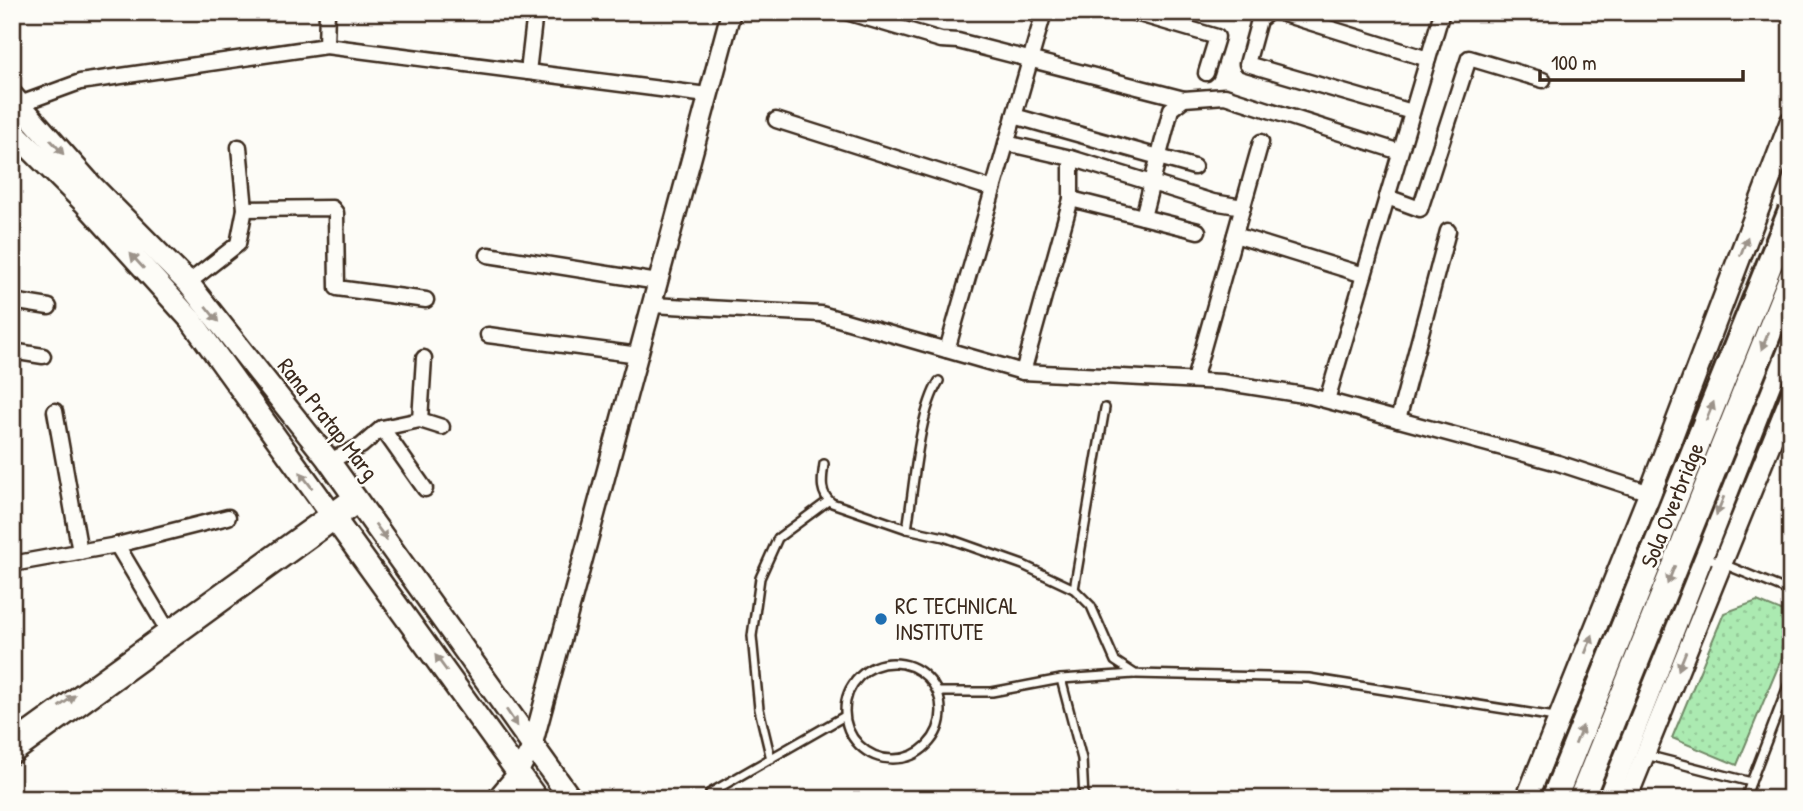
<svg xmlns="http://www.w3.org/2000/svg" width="1803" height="811" font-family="'Patrick Hand',sans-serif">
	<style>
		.grass { fill: url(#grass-dots); stroke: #738a68; stroke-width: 2 }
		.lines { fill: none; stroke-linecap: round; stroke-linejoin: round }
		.service-casing { stroke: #3b2a1e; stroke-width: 12 }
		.minor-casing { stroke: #3b2a1e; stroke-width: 19 }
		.tertiary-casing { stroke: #3b2a1e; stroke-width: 23 }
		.secondary-casing { stroke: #3b2a1e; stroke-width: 26 }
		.service { stroke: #fdfcf7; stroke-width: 7 }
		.minor { stroke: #fdfcf7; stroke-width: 14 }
		.tertiary { stroke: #fdfcf7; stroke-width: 18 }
		.secondary { stroke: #fdfcf7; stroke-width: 21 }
		.trunk-bridge-casing { stroke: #3b2a1e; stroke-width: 30; stroke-linecap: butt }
		.trunk-bridge { stroke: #fdfcf7; stroke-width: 24 }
		.oneway { fill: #9c938a }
		.poi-dot { fill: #1f6fb2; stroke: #fdfcf7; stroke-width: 2.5 }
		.labels { text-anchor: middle; stroke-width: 5; stroke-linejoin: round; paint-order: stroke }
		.street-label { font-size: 23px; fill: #3b2a1e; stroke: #fdfcf7 }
		.poi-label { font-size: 23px; fill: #3b2a1e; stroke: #fdfcf7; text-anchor: start }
	</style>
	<defs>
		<pattern id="grass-dots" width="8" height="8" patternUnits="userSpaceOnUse" patternTransform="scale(1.75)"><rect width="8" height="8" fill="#abeab1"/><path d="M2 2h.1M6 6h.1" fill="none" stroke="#94c998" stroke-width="1.8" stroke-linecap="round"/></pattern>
	</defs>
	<rect width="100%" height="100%" fill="#fdfcf7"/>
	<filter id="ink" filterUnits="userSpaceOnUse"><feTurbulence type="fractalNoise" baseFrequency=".0143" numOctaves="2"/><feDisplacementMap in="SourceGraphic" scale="14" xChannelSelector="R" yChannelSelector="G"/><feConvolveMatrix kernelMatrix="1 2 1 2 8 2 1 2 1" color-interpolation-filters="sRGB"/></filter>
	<g filter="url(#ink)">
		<path class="grass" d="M1757,601L1791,615V636L1737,765L1672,738L1724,613Z"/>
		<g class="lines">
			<g class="service-casing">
				<g id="service">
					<path d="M824,464C822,479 819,493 832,503L907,529L944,537L1023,565L1074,589L1091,606L1115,661L1135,674L1309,678L1555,717"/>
					<path d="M907,529C914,489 918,414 939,381"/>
					<path d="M1704,556L1791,592"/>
					<path d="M1074,589L1105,408"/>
					<circle cx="893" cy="711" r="48"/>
					<path d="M1061,679L1082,759L1084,799"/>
					<path d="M938,692H992L1061,679L1134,674"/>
					<path d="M1646,755L1751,782L1791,678"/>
					<path d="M771,759L759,709L752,636L760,578L778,538L828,501"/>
					<path d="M711,799L710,793L843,717"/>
					<path d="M1745,799L1751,782"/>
				</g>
			</g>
			<g class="minor-casing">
				<g id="minor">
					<path d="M846,12L941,40L958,41L1184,99"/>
					<path d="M1132,12L1217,37L1206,73"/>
					<path d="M1269,12L1259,20L1247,64L1412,112"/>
					<path d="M1277,12L1428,59"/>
					<path d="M326,46L327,12"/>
					<path d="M528,72L535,12"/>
					<path d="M1014,116L1194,167"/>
					<path d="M776,120L993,189"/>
					<path d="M12,126L20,104L80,82L326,46L707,95"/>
					<path d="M1006,143L1071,158V199"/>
					<path d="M1071,158L1213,202L1243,207"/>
					<path d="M1387,197L1420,209L1469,58L1543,80"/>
					<path d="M245,209L332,208L336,213L337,288L426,300"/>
					<path d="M1143,217L1171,109L1184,99L1225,96L1400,152"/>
					<path d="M1235,235L1364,275"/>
					<path d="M488,255L658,282"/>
					<path d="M188,283L238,244L245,209L239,147"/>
					<path d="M12,301L49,307"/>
					<path d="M652,305L821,314L1023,372L1222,382L1310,396L1558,463L1650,493L1672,519"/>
					<path d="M488,335L639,355"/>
					<path d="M947,350L1044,12"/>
					<path d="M12,351L43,356"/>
					<path d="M1023,372L1071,199L1198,231"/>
					<path d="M1194,380L1261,142"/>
					<path d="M1327,400L1442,12"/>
					<path d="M55,411L80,552"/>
					<path d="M420,420L424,358"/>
					<path d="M1398,420L1448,231"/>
					<path d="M382,428L425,489"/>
					<path d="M329,461L361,446L382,428L420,420L442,427"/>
					<path d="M117,545L167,629"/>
					<path d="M12,564L117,545L228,517"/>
					<path d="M12,741L353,495"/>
					<path d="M12,757L360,504"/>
				</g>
			</g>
			<g class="tertiary-casing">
				<g id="tertiary">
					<path d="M496,799L518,773L532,747L731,12"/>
					<path d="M1627,799L1791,394"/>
				</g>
			</g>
			<g class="secondary-casing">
				<g id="secondary">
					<path d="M12,96L91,185L188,283L326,457L571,799"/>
					<path d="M12,130L84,202L191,320L537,799"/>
					<path d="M1527,799L1650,493L1791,122"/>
					<path d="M1607,799L1791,329"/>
				</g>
			</g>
			<use href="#service" class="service"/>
			<use href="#minor" class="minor"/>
			<use href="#tertiary" class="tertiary"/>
			<use href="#secondary" class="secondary"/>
			<g class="trunk-bridge-casing">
				<g id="trunk-bridge">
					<path d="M1554,799L1791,211"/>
					<path d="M1581,799L1791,278"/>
				</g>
			</g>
			<use href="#trunk-bridge" class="trunk-bridge"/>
		</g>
		<defs><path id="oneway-solid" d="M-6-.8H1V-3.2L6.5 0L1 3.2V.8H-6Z" transform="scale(1.75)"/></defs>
		<g class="oneway">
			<use href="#oneway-solid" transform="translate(57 147) rotate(48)"/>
			<use href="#oneway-solid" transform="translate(1744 246) rotate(-69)"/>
			<use href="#oneway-solid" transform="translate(137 261) rotate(-132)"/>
			<use href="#oneway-solid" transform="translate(212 314) rotate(51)"/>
			<use href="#oneway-solid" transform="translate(1765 341) rotate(112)"/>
			<use href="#oneway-solid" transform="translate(1710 411) rotate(-68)"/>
			<use href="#oneway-solid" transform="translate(306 480) rotate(-127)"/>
			<use href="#oneway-solid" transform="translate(1720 506) rotate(112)"/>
			<use href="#oneway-solid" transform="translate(381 532) rotate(54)"/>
			<use href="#oneway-solid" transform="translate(1671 575) rotate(112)"/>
			<use href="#oneway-solid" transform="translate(1589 644) rotate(-68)"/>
			<use href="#oneway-solid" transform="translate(1682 661) rotate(112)"/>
			<use href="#oneway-solid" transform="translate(441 663) rotate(-126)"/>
			<use href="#oneway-solid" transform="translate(67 701) rotate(-36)"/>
			<use href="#oneway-solid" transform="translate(512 718) rotate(56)"/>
			<use href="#oneway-solid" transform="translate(1579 735) rotate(-68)"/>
		</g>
	</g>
	<circle class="poi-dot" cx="881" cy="619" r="7"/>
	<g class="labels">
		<g class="street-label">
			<text transform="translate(328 419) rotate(52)" y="8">Rana Pratap Marg</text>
			<text transform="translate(1672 505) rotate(-68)" y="8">Sola Overbridge</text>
		</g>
		<g class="poi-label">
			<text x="895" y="614">RC TECHNICAL<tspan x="895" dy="26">INSTITUTE</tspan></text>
		</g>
	</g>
	<rect width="1803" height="811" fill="none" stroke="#fdfcf7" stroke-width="42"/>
	<rect x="21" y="21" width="1761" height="769" fill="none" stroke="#3b2a1e" stroke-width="2.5" filter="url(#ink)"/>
	<path d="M1540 70v10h203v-10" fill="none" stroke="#3b2a1e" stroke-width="3.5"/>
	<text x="1551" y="70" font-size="21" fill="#3b2a1e" stroke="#fdfcf7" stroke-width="5" paint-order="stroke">100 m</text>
</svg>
